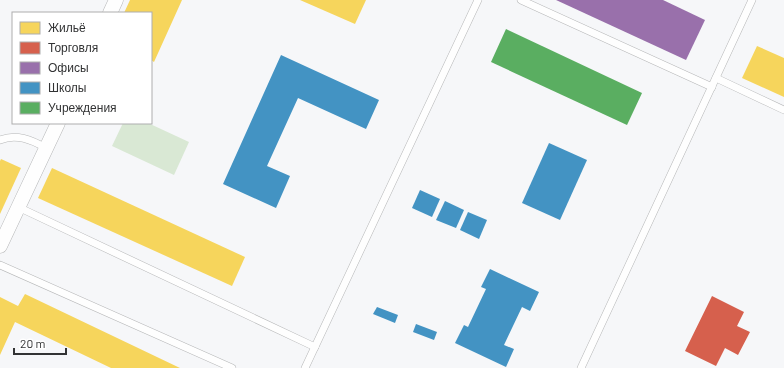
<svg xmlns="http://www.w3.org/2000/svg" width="784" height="368" font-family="Barlow,sans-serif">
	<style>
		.green { fill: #d9e8d4 }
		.homes { fill: #f6d55c }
		.shops { fill: #d6604d }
		.offices { fill: #9970ab }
		.schools { fill: #4393c3 }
		.public { fill: #5aae61 }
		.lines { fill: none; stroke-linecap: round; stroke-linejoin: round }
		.service-casing { stroke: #b6b7b8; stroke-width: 8 }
		.minor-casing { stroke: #b6b7b8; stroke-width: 15 }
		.service { stroke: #fefefe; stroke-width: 7 }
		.minor { stroke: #fefefe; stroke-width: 14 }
	</style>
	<rect width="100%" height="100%" fill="#f6f7f9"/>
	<path class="green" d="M123,123H148L189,142L174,175L112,146Z"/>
	<g class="homes">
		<path d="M130,0H182L154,62L151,60V13H124Z"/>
		<path d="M300,0H366L355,24Z"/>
		<path d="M757,46L784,58V97L742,78Z"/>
		<path d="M1,159L21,168L0,214V161Z"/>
		<path d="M52,168L245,257L232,286L38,198Z"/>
		<path d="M25,294L180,368H111L15,322L0,355V297L18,306Z"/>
	</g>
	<path class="shops" d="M712,296L744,312L737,326L750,332L738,355L725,348L716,366L685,351Z"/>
	<path class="offices" d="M556,0H663L705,20L686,60Z"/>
	<g class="schools">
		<path d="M281,55L379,100L366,129L298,98L267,166L290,176L276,208L223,184Z"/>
		<path d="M549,143L587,160L560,220L522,203Z"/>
		<path d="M420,190L440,199L432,217L412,208Z"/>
		<path d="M445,201L464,210L456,228L436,220Z"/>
		<path d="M468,212L487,220L479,239L460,230Z"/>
		<path d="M490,269L539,292L530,311L522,307L504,345L514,349L506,367L455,343L464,325L468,327L486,289L481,287Z"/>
		<path d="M377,307L398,315L395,323L373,314Z"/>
		<path d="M416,324L437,332L434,340L413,332Z"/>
	</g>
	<path class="public" d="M506,29L642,93L627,125L491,62Z"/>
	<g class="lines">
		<g class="service-casing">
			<g id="service">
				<path d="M521,0L712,87"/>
				<path d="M716,78L784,110"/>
				<path d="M0,140C16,133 32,140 46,148"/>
				<path d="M18,207L315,347"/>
				<path d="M0,265L232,368"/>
				<path d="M305,368L478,0"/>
				<path d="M581,368L752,0"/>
			</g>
		</g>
		<g class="minor-casing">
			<g id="minor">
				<path d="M110,13L116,0"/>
				<path d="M0,246L58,123"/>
			</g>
		</g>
		<use href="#service" class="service"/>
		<use href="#minor" class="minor"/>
	</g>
	<rect x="12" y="12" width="140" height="112" fill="#ffffff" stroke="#adadae"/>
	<rect x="20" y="22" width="20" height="12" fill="#f6d55c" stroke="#adadae"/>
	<text x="48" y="32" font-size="12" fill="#323334">Жильё</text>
	<rect x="20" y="42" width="20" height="12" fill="#d6604d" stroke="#adadae"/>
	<text x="48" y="52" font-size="12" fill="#323334">Торговля</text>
	<rect x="20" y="62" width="20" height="12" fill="#9970ab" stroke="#adadae"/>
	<text x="48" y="72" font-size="12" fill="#323334">Офисы</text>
	<rect x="20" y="82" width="20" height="12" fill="#4393c3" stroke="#adadae"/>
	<text x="48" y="92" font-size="12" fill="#323334">Школы</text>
	<rect x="20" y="102" width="20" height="12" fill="#5aae61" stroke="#adadae"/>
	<text x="48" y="112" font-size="12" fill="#323334">Учреждения</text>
	<path d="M14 348v6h52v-6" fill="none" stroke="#323334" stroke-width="2"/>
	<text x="20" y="348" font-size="12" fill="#323334" stroke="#ffffff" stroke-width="3" paint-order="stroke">20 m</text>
</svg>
